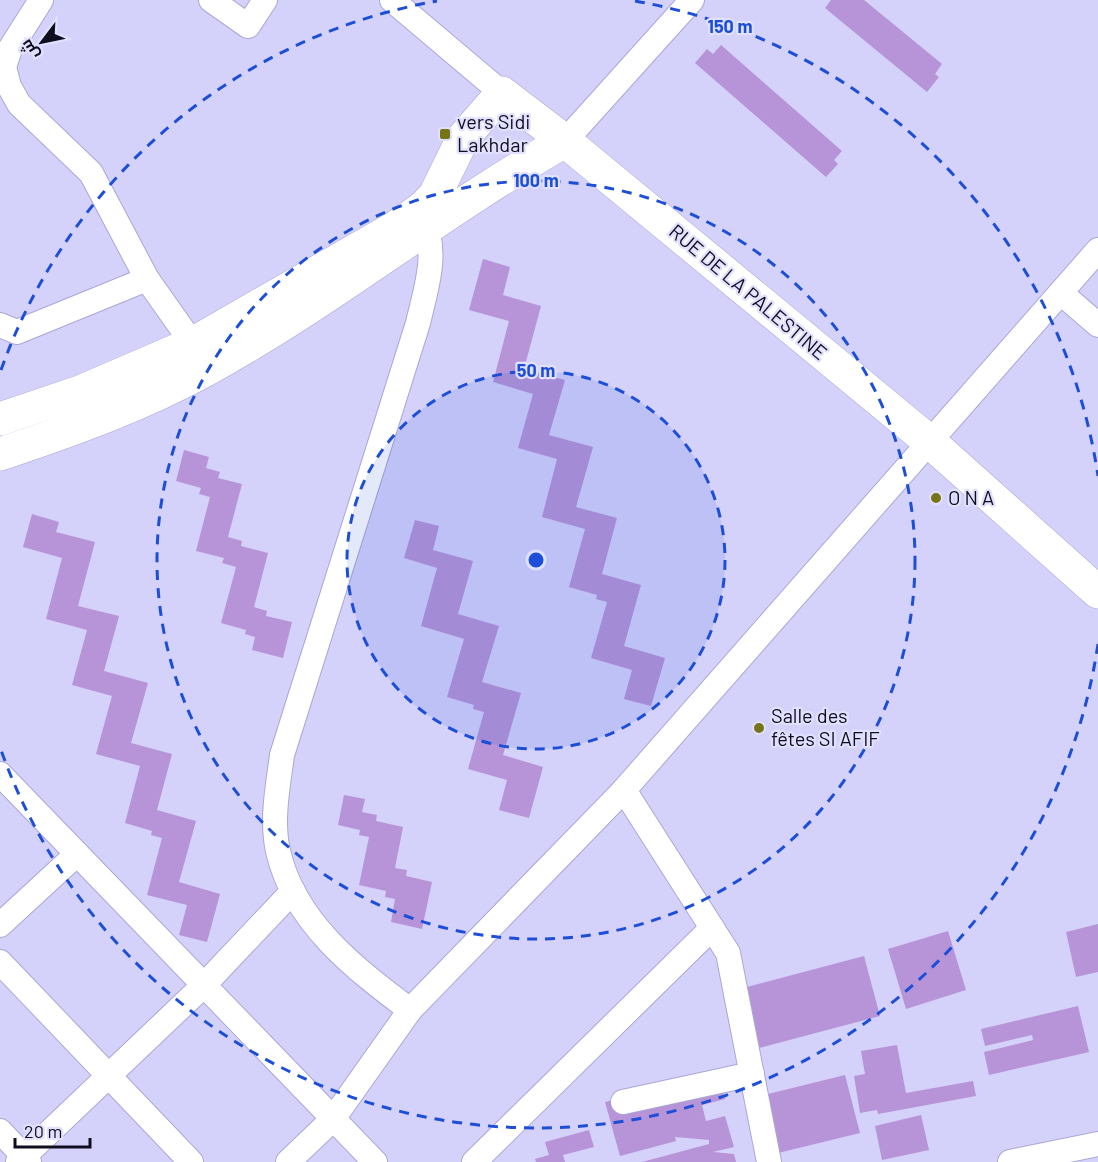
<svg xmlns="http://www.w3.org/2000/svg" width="1098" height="1162" font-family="Barlow,Cairo,sans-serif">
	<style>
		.building { fill: #b694d7 }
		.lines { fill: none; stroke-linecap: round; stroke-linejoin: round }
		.street-casing { stroke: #aaa7d7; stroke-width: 26 }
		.secondary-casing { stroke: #aaa7d7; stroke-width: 34 }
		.street { stroke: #fff; stroke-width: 24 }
		.secondary { stroke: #fff; stroke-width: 33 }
		.ring { fill: none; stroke: #1d4ed8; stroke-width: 3; stroke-dasharray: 10 8 }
		.poi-dot { fill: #777418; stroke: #e1e0fe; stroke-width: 2 }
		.labels { text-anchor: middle; stroke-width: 4.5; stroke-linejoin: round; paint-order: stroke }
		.poi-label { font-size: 20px; fill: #100e1e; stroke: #e1e0fe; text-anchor: start }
		.street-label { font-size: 20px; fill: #100e1e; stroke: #e1e0fe }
		.centre { fill: #1d4ed8; stroke: #e1e0fe; stroke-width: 3 }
		.ring-label { font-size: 18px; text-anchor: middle; font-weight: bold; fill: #1d4ed8; stroke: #e1e0fe; stroke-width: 4.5; stroke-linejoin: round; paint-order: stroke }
	</style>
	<rect width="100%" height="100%" fill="#d4d2fa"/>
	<g class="building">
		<path d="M831,0H864L942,64L935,74L939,77L927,92L825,8Z"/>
		<path d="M721,45L842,151L834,160L838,164L826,177L695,63L707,49L713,54Z"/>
		<path d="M483,259L510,267L503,295L541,306L524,369L565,380L549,435L593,447L576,507L617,518L602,574L641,585L624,646L665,658L651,706L624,699L632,670L591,658L607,602L596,599L597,595L569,587L585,529L542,517L557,459L518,448L533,394L493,382L509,321L469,310Z"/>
		<path d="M184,450L209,457L206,468L220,472L218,478L242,484L228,537L242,541L241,546L268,553L254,607L267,611L266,616L292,622L283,658L252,650L255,637L245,634L246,630L221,623L236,567L222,563L224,558L196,551L210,497L199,494L201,488L176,481Z"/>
		<path d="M32,514L59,522L56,532L95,542L78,606L119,616L104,671L148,683L131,743L172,754L157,810L196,821L179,882L220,894L207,942L179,935L187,905L147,895L162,838L151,835L152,831L125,823L140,766L96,754L112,696L72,685L87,630L46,619L62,558L23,547Z"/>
		<path d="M415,520L439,526L433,550L473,561L458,614L499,626L482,682L521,693L503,755L543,767L529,818L499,810L507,780L468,769L484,712L473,709L474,705L447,697L464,639L421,626L437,568L404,558Z"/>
		<path d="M344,795L365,799L362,812L377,815L376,821L403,827L395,868L407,870L406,876L432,882L422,929L391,922L395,899L385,897L386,891L359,885L369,837L359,835L360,830L338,825Z"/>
		<path d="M1098,924V972L1076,977L1066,932Z"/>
		<path d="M948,931L966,990L906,1009L888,949Z"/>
		<path d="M864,956L880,1016L744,1052L728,992Z"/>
		<path d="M1078,1006L1089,1052L989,1075L984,1052L1033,1040L1032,1035L985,1046L981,1029Z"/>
		<path d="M897,1045L906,1093L973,1081L976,1096L878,1114L877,1110L860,1113L854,1076L865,1074L861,1051Z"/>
		<path d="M718,1074L725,1099L702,1105L706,1121L725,1116L734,1147L713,1152L734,1154L736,1162H642L709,1144V1140L675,1137L676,1141L620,1156L605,1102Z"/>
		<path d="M845,1075L860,1133L778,1153L764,1095Z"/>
		<path d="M921,1115L929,1150L882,1160L875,1126Z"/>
		<path d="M589,1130L594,1147L563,1155L565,1162H536L535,1159L549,1155L545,1142Z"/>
	</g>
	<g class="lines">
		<g class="street-casing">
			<g id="street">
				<path d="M41,0L10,49L4,67L9,86L19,104L91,173L147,279L202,357"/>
				<path d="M211,0L248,26L265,0"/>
				<path d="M392,0L502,93"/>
				<path d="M565,141L692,0"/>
				<path d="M1061,293L1098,325"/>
				<path d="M0,325L17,332L147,279"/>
				<path d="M0,774L375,1162"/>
				<path d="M624,790L728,953L769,1162"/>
				<path d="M0,925L77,854"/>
				<path d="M0,962L191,1162"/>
				<path d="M410,1010C355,969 294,922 278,851C271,820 278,786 282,755L418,323C426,288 440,250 421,216"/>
				<path d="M623,1102L752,1074"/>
				<path d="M0,1131L29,1162"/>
				<path d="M18,1162L204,985L293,891"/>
				<path d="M288,1162L333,1119L410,1010L624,790L1098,250"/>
				<path d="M474,1162L712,928"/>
				<path d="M1010,1162L1098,1144"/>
			</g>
		</g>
		<g class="secondary-casing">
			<g id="secondary">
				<path d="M0,419L80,392L194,343L396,227L425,206L435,195L463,138L502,93L565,141L930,442L1098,592"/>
				<path d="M0,454C72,430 142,405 209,368C333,300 442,210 565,141"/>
			</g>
		</g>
		<use href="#street" class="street"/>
		<use href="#secondary" class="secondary"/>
	</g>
	<circle cx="536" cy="560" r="189" fill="#1d4ed8" fill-opacity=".12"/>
	<g class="ring">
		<circle cx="536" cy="560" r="189"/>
		<circle cx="536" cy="560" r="379"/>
		<path d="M1098 644A568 568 0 0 1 1 750M1 370A568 568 0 0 1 437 1M635 1A568 568 0 0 1 1098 476"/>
	</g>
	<g class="poi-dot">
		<rect x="439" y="128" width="12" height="12" rx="3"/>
		<circle cx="936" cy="498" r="6"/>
		<circle cx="759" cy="728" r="6"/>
	</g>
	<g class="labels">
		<g class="poi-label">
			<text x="457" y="129">vers Sidi<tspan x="457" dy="23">Lakhdar</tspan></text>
			<text x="948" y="505">O N A</text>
			<text x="771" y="723">Salle des<tspan x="771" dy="23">fêtes SI AFIF</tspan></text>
		</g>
		<g class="street-label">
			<text transform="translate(748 292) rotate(40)" y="7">RUE DE LA PALESTINE</text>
		</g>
	</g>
	<circle cx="536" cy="560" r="9" class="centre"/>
	<g class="ring-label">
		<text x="730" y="33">150 m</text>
		<text x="536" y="187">100 m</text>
		<text x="536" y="377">50 m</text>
	</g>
	<g transform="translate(42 42) rotate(238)" stroke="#e1e0fe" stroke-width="4.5" paint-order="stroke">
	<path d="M0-4.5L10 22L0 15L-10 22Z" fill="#100e1e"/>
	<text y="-9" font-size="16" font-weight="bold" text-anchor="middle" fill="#100e1e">ش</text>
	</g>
	<path d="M15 1138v9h75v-9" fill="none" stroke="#100e1e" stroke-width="3"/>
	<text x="24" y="1138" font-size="18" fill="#100e1e" stroke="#e1e0fe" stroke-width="4.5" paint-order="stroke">20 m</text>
</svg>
